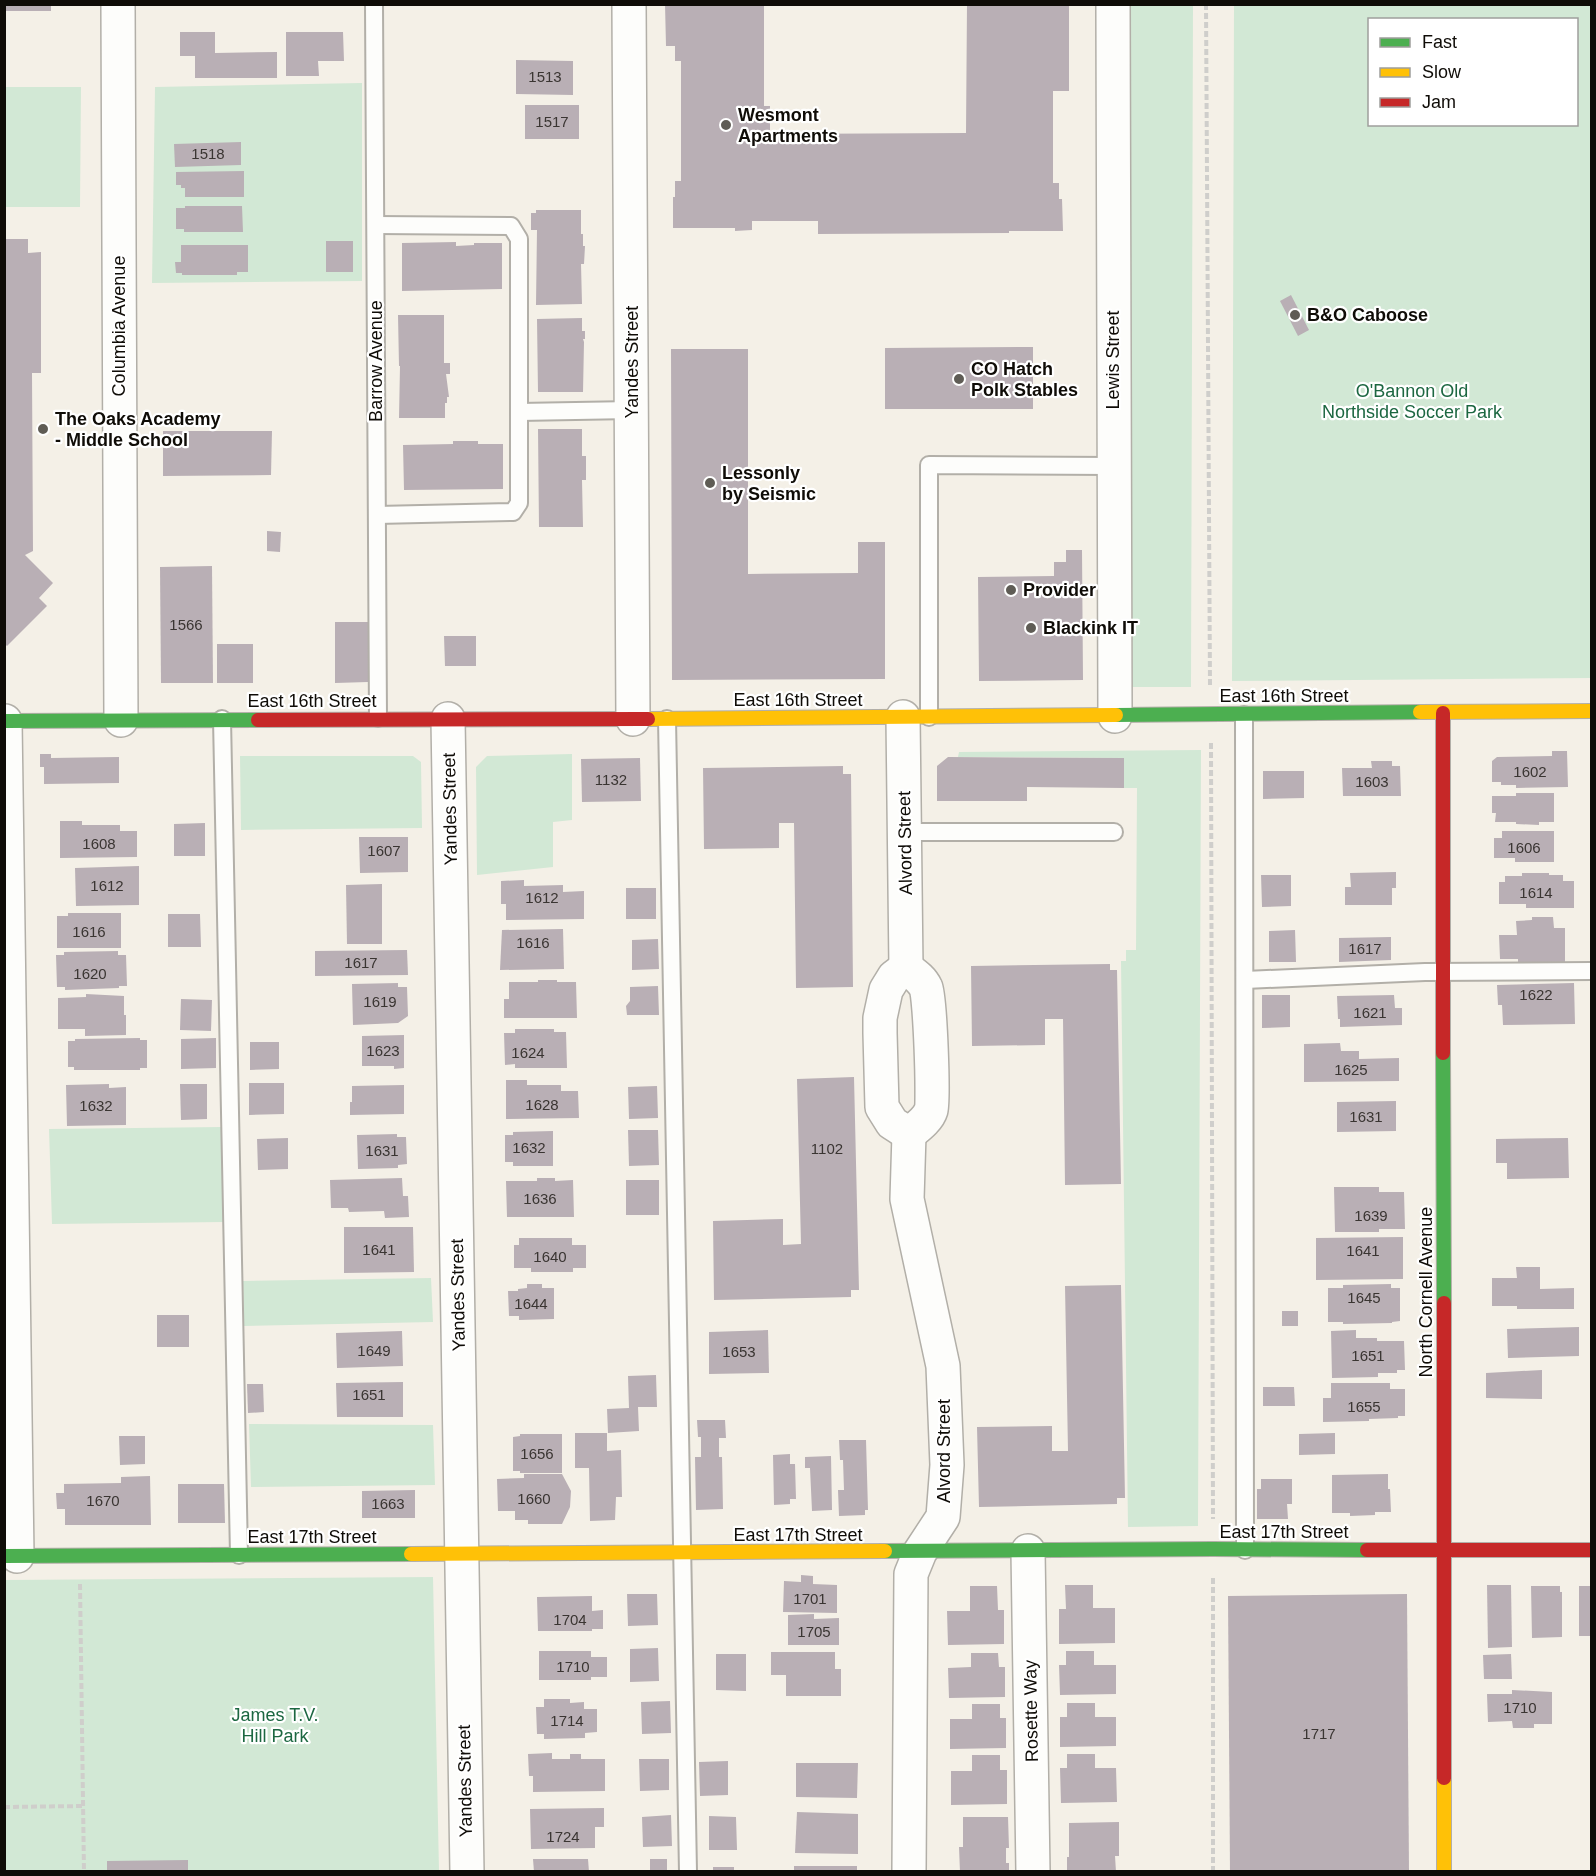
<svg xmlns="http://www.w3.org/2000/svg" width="1596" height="1876" font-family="Helvetica,sans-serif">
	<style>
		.green { fill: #d2e8d5; fill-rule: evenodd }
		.building { fill: #b9afb5 }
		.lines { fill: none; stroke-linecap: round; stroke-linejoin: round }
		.lane-casing { stroke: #b2afa8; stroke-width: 20 }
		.street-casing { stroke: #b2afa8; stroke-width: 36 }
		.fast-casing { stroke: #b2afa8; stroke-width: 16 }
		.slow-casing { stroke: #b2afa8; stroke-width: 16 }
		.jam-casing { stroke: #b2afa8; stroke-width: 16 }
		.path { stroke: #cfcecb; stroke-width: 4; stroke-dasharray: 6 3; stroke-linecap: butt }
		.lane { stroke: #fdfdfb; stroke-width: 16 }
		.street { stroke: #fdfdfb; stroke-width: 33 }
		.fast { stroke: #4caf50; stroke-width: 14 }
		.slow { stroke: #ffc107; stroke-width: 14 }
		.jam { stroke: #c62828; stroke-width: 14 }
		.poi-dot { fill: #5f5c55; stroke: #fff; stroke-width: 2 }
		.labels { text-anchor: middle; stroke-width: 4.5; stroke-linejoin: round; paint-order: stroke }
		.number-label { font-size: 15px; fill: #3a3532 }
		.poi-label { font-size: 18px; font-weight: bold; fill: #0f0c07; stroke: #fff; text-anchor: start }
		.street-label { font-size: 18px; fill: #0f0c07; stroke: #fff }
		.park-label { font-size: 18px; fill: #1c6741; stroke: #fff }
	</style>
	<rect width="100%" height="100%" fill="#f4f0e7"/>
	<g class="green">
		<path d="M1125,5H1193L1191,687H1131Z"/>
		<path d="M1234,5H1591V678L1232,681ZM1370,20H1576V124H1370Z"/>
		<path d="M362,83V281L152,283L155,87Z"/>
		<path d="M5,87H81L80,207H5Z"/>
		<path d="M1201,750L1198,1526L1128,1527L1121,961H1126V950H1136L1137,788H1124V758L958,757L959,752Z"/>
		<path d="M572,754V820L553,822V867L477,875L476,767L487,756Z"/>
		<path d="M240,756H413L421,762L422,828L241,830Z"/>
		<path d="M221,1127L224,1222L52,1224L49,1129Z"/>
		<path d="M431,1278L433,1322L244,1326L243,1281Z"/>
		<path d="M249,1424L433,1425L435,1485L251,1487Z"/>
		<path d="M433,1577L439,1871H5L4,1580Z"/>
	</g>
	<g class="building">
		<rect x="4" y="4" width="47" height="7"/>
		<path d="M665,4H764V106H770V134L966,133L967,4H1069V91H1053V183H1059V199H1062L1063,231H1009V233L818,234V221H752V230L735,231V228H673V197H675V181H681V61H675V46H666Z"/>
		<path d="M180,32H215V53L277,52V78H195V56H180Z"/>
		<path d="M286,32H343L344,61H318L319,76H286Z"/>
		<path d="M516,60L573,61V95L516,94Z"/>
		<rect x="525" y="105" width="54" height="34"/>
		<path d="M241,142V165L175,167L174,144Z"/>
		<path d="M244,171V197H185V188H181V185H176V172Z"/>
		<path d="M185,206H242L243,232H184V229H176V208H185Z"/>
		<path d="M536,210H581V234H583V246H585L584,264H581L582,304L536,305L537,230H531V213H536Z"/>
		<path d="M4,239H28V253L41,252V373H32L33,551L25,555L53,583L39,598L47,606L7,646L4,643Z"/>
		<rect x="326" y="241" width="27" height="31"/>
		<path d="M456,242V246L474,245V243H502V289L402,291V243Z"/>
		<path d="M181,245H248V272H237V275H182V273H176L175,262H181Z"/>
		<path d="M1291,295L1309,330L1298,336L1280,301Z"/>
		<path d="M398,315H444V363H450V374H446L449,397H447V403H445V418H399L400,366H399Z"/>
		<path d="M582,318V331H585V339H583L584,342L583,392H538L537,319Z"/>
		<path d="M1033,347V409H885V348Z"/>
		<path d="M671,349H748V574L858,573V542H885V679L672,680Z"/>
		<path d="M538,429H582V456H586V480H582L583,527H539Z"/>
		<path d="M163,431H272L271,475L163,476Z"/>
		<path d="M453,441H478V444H503V489L404,490L403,445L453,444Z"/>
		<path d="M267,531L281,532L280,552L267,551Z"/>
		<path d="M1066,550H1082L1083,680L979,681L978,577L1054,576V562H1066Z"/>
		<path d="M212,566L213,683H161L160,567Z"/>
		<path d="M335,622H368V682L335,683Z"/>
		<path d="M444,636H476V666H445Z"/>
		<rect x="217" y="644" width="36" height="39"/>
		<path d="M1552,751H1567L1568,787L1516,788V785H1501V782H1492V761L1497,757L1552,756Z"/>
		<path d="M40,754H51V758L119,757V783L44,784V767H40Z"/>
		<path d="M948,757L1124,758V788L1027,787V801H937V766Z"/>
		<path d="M640,758L641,801L582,802L581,759Z"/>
		<path d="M1371,761H1392V766H1400L1401,796H1343L1342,768H1372Z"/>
		<path d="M843,766V774H851L853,987L796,988L794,823H779V848L704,849L703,768Z"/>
		<path d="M1263,771H1304V798L1263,799Z"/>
		<path d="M1516,793H1554V822H1539V825L1516,824V822H1495L1496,813H1492V796H1516Z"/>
		<path d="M60,821H82V825H120V831H137V857L60,858Z"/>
		<path d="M205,823V856H174V824Z"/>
		<path d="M1502,831H1554V862H1515V858H1494V838H1502Z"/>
		<path d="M359,837H408V872L360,873Z"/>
		<path d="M139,866V905L76,906L75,868Z"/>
		<path d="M1396,872V888H1392V905H1345V887H1351L1350,873Z"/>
		<path d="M1522,873H1549V875H1563V881H1574V908H1526V904H1499V882H1505V876H1522Z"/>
		<path d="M1261,875H1291V906L1262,907Z"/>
		<path d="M524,880V886L563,885V892L584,891V919L506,920V904H501V881Z"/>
		<path d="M382,884V944H347L346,885Z"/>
		<rect x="626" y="888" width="30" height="31"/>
		<path d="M68,913H121V948H57V916H68Z"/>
		<path d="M168,914H200L201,947H168Z"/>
		<path d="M1532,917H1553L1554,928H1565V962L1518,964V959H1500L1499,935H1517L1516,921L1532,920Z"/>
		<path d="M563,929L564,969L500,970L502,930Z"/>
		<path d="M1295,930L1296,962H1269V931Z"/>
		<path d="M1391,937V960L1339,962V938Z"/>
		<path d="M658,939L659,969L632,970V940Z"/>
		<path d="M407,950L408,975L315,976V951Z"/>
		<path d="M118,951V955H126L127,986H119V988L65,990V987H57L56,955H64V952Z"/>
		<path d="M1110,964V970H1117L1121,1184L1065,1185L1063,1019H1045V1045L972,1046L971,966Z"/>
		<path d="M538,980H557V982H576L577,1018H504V999H509V982H538Z"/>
		<path d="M398,983V987H407L408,1016L398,1023L353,1025L352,984Z"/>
		<path d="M1574,983L1575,1024L1503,1025L1502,1005H1498L1497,985Z"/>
		<path d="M658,986L659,1015H627L626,1006L630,1001V987Z"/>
		<path d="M86,994L124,996V1015H126V1035L85,1036V1029H58V998L86,997Z"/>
		<path d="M1262,995H1290V1027L1262,1028Z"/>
		<path d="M1394,995L1395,1008H1402V1025L1340,1027V1019H1338L1337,996Z"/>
		<path d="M181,999L212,1000L211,1031L180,1030Z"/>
		<path d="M515,1029H554V1032H566L567,1068H515V1064L505,1065L504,1033H515Z"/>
		<path d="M404,1035V1068L394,1069V1066H362V1036Z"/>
		<path d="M140,1038V1040H147V1068H140V1070H74V1067H68V1041H75V1039Z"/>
		<path d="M216,1038V1068L181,1069V1039Z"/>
		<path d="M250,1042H279V1069L250,1070Z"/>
		<path d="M1340,1043L1341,1051H1359V1059L1399,1058V1081L1304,1082V1044Z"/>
		<path d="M854,1077L859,1290H851V1297L714,1300L713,1221L783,1219V1245L801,1244L797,1079Z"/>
		<path d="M506,1080H527V1085H561V1091H578L579,1118L506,1119Z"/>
		<path d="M249,1083H284V1114L249,1115Z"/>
		<path d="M109,1084V1088L126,1087V1125L67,1126L66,1085Z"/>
		<path d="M180,1084H207V1119L181,1120Z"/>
		<path d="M404,1085V1114L350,1115V1102H352V1086Z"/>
		<path d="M657,1086L658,1118L629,1119L628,1087Z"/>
		<path d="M1396,1101V1131L1337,1132V1102Z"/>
		<path d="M628,1130H658L659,1165L629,1166Z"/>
		<path d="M553,1131V1166H513V1162H505V1135H513V1132Z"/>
		<path d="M397,1134V1137H406L407,1164L398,1165V1168L358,1169L357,1135Z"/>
		<path d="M288,1138V1169L258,1170L257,1139Z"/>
		<path d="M1568,1138L1569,1178L1507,1179V1163H1496V1139Z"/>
		<path d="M402,1178L403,1196H408L409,1217L385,1218L384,1211L349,1212L348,1208H331L330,1180Z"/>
		<path d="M537,1178H555V1181L573,1180L574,1217H507L506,1181H537Z"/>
		<rect x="626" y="1180" width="33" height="35"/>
		<path d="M1334,1187H1379V1192H1404L1405,1229H1379V1232H1335Z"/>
		<path d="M344,1227H413L414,1272L344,1273Z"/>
		<path d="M1403,1237V1279L1316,1280V1238Z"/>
		<path d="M519,1238H572V1245H586V1268H573V1272H531V1268H514V1245H519Z"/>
		<path d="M1516,1267H1540V1289L1574,1288V1309H1517V1306H1492V1278H1517Z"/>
		<path d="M527,1284H542V1288H554V1319L519,1320V1316H509L508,1291H518V1289L527,1288Z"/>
		<path d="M1391,1284V1288H1400V1321L1392,1322V1323L1343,1324V1322H1328V1288H1343V1285Z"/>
		<path d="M1121,1285L1125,1498H1117V1504L979,1507L977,1427L1052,1426V1451H1068L1065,1286Z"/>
		<rect x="1282" y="1311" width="16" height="15"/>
		<rect x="157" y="1315" width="32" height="32"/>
		<path d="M1579,1327V1356L1508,1358L1507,1329Z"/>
		<path d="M768,1330L769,1373L709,1374V1332Z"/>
		<path d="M1356,1330V1338H1377V1341H1404L1405,1370H1397V1373H1378V1377L1332,1378L1331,1331Z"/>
		<path d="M402,1331L403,1366L337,1368L336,1333Z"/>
		<path d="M1542,1370V1399L1486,1398V1373Z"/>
		<path d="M656,1375L657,1407H638L639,1431L608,1433L607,1409L629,1408L628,1376Z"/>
		<path d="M403,1382V1417H337L336,1383Z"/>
		<path d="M1331,1383H1390V1389H1405V1416H1398V1418L1369,1419V1421L1323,1422V1398H1331Z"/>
		<path d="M247,1384H263L264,1412L248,1413Z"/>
		<path d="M1263,1387H1294L1295,1406H1263Z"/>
		<path d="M697,1420H725L726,1438H719V1457H722L723,1509L696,1510L695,1457H701V1437H698Z"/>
		<path d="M575,1433H607V1451L621,1450L622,1497H616L615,1520L590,1521L589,1468H575Z"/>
		<path d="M1335,1433V1454L1299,1455V1434Z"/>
		<path d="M520,1434H562V1473H520V1471H513V1437L520,1436Z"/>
		<path d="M119,1436H145V1464L120,1465Z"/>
		<path d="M839,1440H866L868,1510H865V1515L839,1516L838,1490H844L843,1460H840Z"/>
		<path d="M790,1454V1464H795L796,1499H790V1504L774,1505L773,1455Z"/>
		<path d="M831,1456L832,1510L812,1511L810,1468H805V1457Z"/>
		<path d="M524,1474H562L571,1491L570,1507L562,1524H528V1520H515V1511H498L497,1479L524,1478Z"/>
		<path d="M1388,1474V1489H1390L1391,1512H1375V1515L1350,1516V1513H1332V1475Z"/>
		<path d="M150,1476L151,1525H65V1509H57L56,1493H64V1484L121,1483V1477Z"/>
		<path d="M1261,1479H1292V1504H1287L1288,1519H1257V1489H1261Z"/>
		<path d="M178,1484H224L225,1523H178Z"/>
		<path d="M415,1490V1518H362V1491Z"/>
		<path d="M801,1575L813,1576V1584L837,1585V1613L783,1612L784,1581L801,1582Z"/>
		<path d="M1065,1585H1093V1608H1115V1643L1059,1644V1609H1066Z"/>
		<path d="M1487,1585H1511L1512,1647L1488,1648Z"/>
		<path d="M970,1586H997L998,1610H1004V1644L948,1645L947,1611H970Z"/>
		<path d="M1531,1586H1560V1592H1562V1637L1532,1638Z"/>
		<rect x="1579" y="1586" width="13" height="50"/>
		<path d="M627,1594H657L658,1625L628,1626Z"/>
		<path d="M1407,1594L1409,1872H1230L1228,1596Z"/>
		<path d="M592,1596V1611L603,1610V1629H592V1631H538L537,1597Z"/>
		<path d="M814,1614V1619L839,1618V1645H788V1615Z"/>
		<path d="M658,1648L659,1681L630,1682V1649Z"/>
		<path d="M539,1651H591V1657H607V1677H591V1680H539Z"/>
		<path d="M1066,1651H1094V1665H1116V1694L1060,1695L1059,1665H1066Z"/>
		<path d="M771,1652H835V1669H841V1696H786V1675H771Z"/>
		<path d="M971,1653H998L999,1667H1005V1697L949,1698L948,1668L971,1667Z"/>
		<path d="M716,1654H746V1691L716,1690Z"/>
		<path d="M1511,1654L1512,1679H1484L1483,1655Z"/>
		<path d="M1512,1690L1552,1692V1724H1534V1728H1513L1512,1721L1488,1722L1487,1694H1512Z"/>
		<path d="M544,1699H570V1703L584,1702V1709H597V1732L585,1733V1738L544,1739V1734H537L536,1707H544Z"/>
		<path d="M670,1701L671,1733L642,1734L641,1702Z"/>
		<path d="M1067,1703H1095V1717H1116V1746L1060,1747V1717H1067Z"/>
		<path d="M972,1704H1000V1718H1006V1748L950,1749V1719H972Z"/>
		<path d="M552,1753V1759H570V1754H581V1759H605V1791L533,1792V1776H529L528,1754Z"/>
		<path d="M1067,1754H1095V1768H1116L1117,1802L1061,1803L1060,1768H1067Z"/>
		<path d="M972,1755H1000V1770H1007V1804L951,1805V1771H972Z"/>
		<path d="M639,1759H669V1790L640,1791Z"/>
		<path d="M728,1761V1795L700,1796L699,1762Z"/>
		<path d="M796,1763H858L857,1798L796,1797Z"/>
		<path d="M604,1808V1827H595V1848L531,1849L530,1809Z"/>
		<path d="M797,1812L858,1814V1854L795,1853Z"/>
		<path d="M671,1815L672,1846L643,1847L642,1817Z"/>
		<path d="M709,1816L736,1817L737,1850H709Z"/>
		<path d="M963,1817H1008L1009,1848H1006V1863H1009V1872H960L959,1847H963Z"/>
		<path d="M1119,1822V1856H1115L1116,1872H1067V1857H1069V1823Z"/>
		<path d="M533,1859H588L589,1872H534Z"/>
		<rect x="650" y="1859" width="17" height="13"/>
		<path d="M188,1860V1872H107V1861Z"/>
		<rect x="794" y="1866" width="63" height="6"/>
		<rect x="713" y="1867" width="21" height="5"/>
	</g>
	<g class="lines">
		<g class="lane-casing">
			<g id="lane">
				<path d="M374,4L378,718"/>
				<path d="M376,225L511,226L519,239V503L513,512L377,515"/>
				<path d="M519,412L632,410"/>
				<path d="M1244,715L1245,1550"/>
				<path d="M929,717V465L1114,466"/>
				<path d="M222,719L239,1555"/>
				<path d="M667,719L688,1872"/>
				<path d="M905,832H1114"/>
				<path d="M1245,980L1425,972L1592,971"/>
			</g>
		</g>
		<g class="street-casing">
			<g id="street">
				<path d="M118,4L121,720"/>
				<path d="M629,4L633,719"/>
				<path d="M1113,4L1115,716"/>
				<path d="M903,717L906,968"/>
				<path d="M448,719L467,1872"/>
				<path d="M5,721L17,1556"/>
				<path d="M906,968L894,977L886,990L880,1018V1033L882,1107L892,1123L909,1134"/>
				<path d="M906,968C914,974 922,979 926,988C930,996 934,1101 931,1110C928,1120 916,1128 909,1134"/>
				<path d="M909,1134L907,1199L943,1366L947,1465L943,1517L920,1552L911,1574L909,1872"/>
				<path d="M1028,1551L1033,1872"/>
			</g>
		</g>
		<g class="fast-casing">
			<g id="fast">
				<path d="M1116,715L1420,712"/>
				<path d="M4,721L258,720"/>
				<path d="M1443,1053L1444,1303"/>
				<path d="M885,1551L1213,1549L1367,1550"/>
				<path d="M4,1556L411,1554"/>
			</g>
		</g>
		<g class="slow-casing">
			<g id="slow">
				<path d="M1420,712L1592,711"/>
				<path d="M648,719L1116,715"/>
				<path d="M411,1554L885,1551"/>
				<path d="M1444,1778V1872"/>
			</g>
		</g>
		<g class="jam-casing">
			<g id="jam">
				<path d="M1443,713V1053"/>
				<path d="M258,720L648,719"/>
				<path d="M1444,1303V1778"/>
				<path d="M1367,1550H1592"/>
			</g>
		</g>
		<g class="path">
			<path d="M1206,4L1210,685"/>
			<path d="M1211,743L1213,1519"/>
			<path d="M80,1584L84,1872"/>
			<path d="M4,1807L83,1806"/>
			<path d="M1213,1872V1577"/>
		</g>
		<use href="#lane" class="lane"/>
		<use href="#street" class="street"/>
		<use href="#fast" class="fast"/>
		<use href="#slow" class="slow"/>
		<use href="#jam" class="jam"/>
	</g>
	<g class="poi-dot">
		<circle cx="726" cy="125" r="6"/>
		<circle cx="1295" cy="315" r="6"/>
		<circle cx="959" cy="379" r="6"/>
		<circle cx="43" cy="429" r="6"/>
		<circle cx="710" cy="483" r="6"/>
		<circle cx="1011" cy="590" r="6"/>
		<circle cx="1031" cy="628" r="6"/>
	</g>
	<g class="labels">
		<g class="number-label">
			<text x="545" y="82">1513</text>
			<text x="552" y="127">1517</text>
			<text x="208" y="159">1518</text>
			<text x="186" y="630">1566</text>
			<text x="1530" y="777">1602</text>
			<text x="611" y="785">1132</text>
			<text x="1372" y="787">1603</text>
			<text x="99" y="849">1608</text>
			<text x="1524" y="853">1606</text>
			<text x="384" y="856">1607</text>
			<text x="107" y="891">1612</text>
			<text x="1536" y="898">1614</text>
			<text x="542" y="903">1612</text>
			<text x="89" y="937">1616</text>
			<text x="533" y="948">1616</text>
			<text x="1365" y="954">1617</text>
			<text x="361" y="968">1617</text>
			<text x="90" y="979">1620</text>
			<text x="1536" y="1000">1622</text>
			<text x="380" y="1007">1619</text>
			<text x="1370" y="1018">1621</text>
			<text x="383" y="1056">1623</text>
			<text x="528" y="1058">1624</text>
			<text x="1351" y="1075">1625</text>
			<text x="542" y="1110">1628</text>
			<text x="96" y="1111">1632</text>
			<text x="1366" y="1122">1631</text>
			<text x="529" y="1153">1632</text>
			<text x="827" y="1154">1102</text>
			<text x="382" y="1156">1631</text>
			<text x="540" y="1204">1636</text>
			<text x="1371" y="1221">1639</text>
			<text x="379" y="1255">1641</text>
			<text x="1363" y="1256">1641</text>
			<text x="550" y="1262">1640</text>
			<text x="1364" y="1303">1645</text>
			<text x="531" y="1309">1644</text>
			<text x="374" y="1356">1649</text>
			<text x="739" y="1357">1653</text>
			<text x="1368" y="1361">1651</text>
			<text x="369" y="1400">1651</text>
			<text x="1364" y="1412">1655</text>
			<text x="537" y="1459">1656</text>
			<text x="534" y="1504">1660</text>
			<text x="103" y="1506">1670</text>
			<text x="388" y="1509">1663</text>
			<text x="810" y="1604">1701</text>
			<text x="570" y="1625">1704</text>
			<text x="814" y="1637">1705</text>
			<text x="573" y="1672">1710</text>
			<text x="1520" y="1713">1710</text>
			<text x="567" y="1726">1714</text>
			<text x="1319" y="1739">1717</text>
			<text x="563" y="1842">1724</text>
		</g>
		<g class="poi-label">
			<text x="738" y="121">Wesmont<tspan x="738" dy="21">Apartments</tspan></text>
			<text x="1307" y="321">B&amp;O Caboose</text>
			<text x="971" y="375">CO Hatch<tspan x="971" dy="21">Polk Stables</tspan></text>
			<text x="55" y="425">The Oaks Academy<tspan x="55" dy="21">- Middle School</tspan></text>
			<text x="722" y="479">Lessonly<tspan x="722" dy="21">by Seismic</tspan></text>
			<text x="1023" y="596">Provider</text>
			<text x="1043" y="634">Blackink IT</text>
		</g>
		<g class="street-label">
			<text transform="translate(119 326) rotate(-90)" y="6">Columbia Avenue</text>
			<text transform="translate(1113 360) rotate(-90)" y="6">Lewis Street</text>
			<text transform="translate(376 361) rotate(-90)" y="6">Barrow Avenue</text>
			<text transform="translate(632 362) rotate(-90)" y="6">Yandes Street</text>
			<text x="1284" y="702">East 16th Street</text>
			<text x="798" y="706">East 16th Street</text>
			<text x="312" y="707">East 16th Street</text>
			<text transform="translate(450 809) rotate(-91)" y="6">Yandes Street</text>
			<text transform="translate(905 843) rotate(-91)" y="6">Alvord Street</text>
			<text transform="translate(1426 1292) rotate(-90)" y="6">North Cornell Avenue</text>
			<text transform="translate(458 1295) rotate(-91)" y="6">Yandes Street</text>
			<text transform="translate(944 1451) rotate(-90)" y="6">Alvord Street</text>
			<text x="1284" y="1538">East 17th Street</text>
			<text x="798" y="1541">East 17th Street</text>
			<text x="312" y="1543">East 17th Street</text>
			<text transform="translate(1031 1711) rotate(-91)" y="6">Rosette Way</text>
			<text transform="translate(465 1781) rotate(-91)" y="6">Yandes Street</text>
		</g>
		<g class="park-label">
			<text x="1412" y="397">O'Bannon Old<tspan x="1412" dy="21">Northside Soccer Park</tspan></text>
			<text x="275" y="1721">James T.V.<tspan x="275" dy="21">Hill Park</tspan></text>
		</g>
	</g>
	<rect width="1596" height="1876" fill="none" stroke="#0f0c07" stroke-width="12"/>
	<rect x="1368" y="18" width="210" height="108" fill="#ffffff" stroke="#9f9e9c" stroke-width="1.5"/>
	<rect x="1380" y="38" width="30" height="9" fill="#4caf50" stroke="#9f9e9c" stroke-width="1.5"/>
	<text x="1422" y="48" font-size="18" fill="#0f0c07">Fast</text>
	<rect x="1380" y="68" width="30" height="9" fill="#ffc107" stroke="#9f9e9c" stroke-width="1.5"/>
	<text x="1422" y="78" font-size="18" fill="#0f0c07">Slow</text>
	<rect x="1380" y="98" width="30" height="9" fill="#c62828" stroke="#9f9e9c" stroke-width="1.5"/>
	<text x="1422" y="108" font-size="18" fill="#0f0c07">Jam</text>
</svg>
